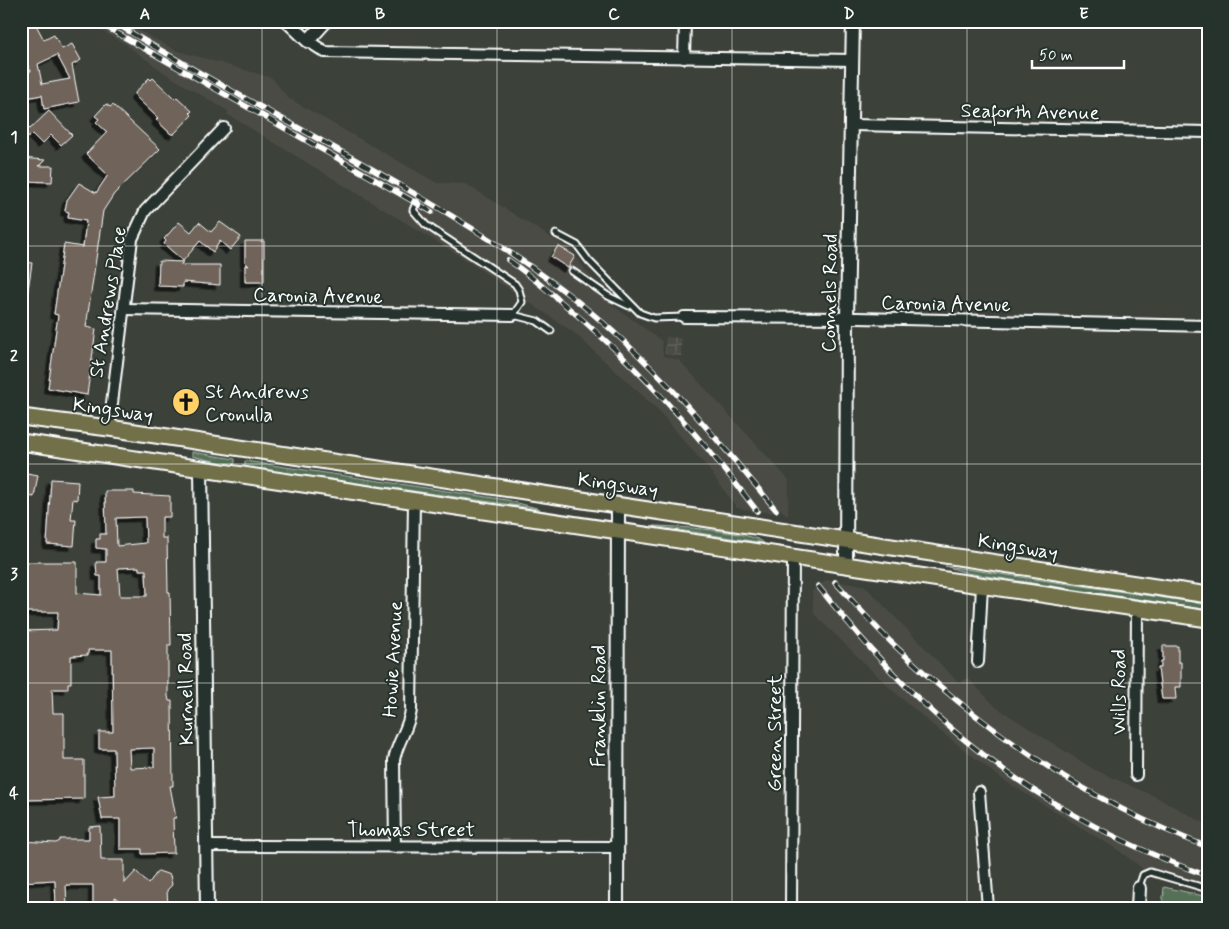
<svg xmlns="http://www.w3.org/2000/svg" width="1229" height="929" font-family="Mynerve,sans-serif">
	<style>
		.built { fill: #4b4b44 }
		.industrial { fill: url(#industrial-grid) }
		.grass { fill: url(#grass-tufts); stroke: #aab8ab }
		.building { fill: #6f635a; stroke: #fff; fill-rule: evenodd; filter: url(#shadow) }
		.lines { fill: none; stroke-linecap: round; stroke-linejoin: round }
		.service-casing { stroke: #fff; stroke-width: 9 }
		.minor-casing { stroke: #fff; stroke-width: 14 }
		.tertiary-casing { stroke: #fff; stroke-width: 16 }
		.primary-casing { stroke: #fff; stroke-width: 19 }
		.service { stroke: #26332d; stroke-width: 5 }
		.minor { stroke: #26332d; stroke-width: 10 }
		.tertiary { stroke: #26332d; stroke-width: 12 }
		.primary { stroke: #71704a; stroke-width: 15 }
		.rail-casing { stroke: #fff; stroke-width: 5.5 }
		.rail { stroke: #26332d; stroke-width: 4; stroke-dasharray: 11; stroke-linecap: butt }
		.grid { fill: none; stroke: #fff; stroke-width: 1; stroke-opacity: 0.55 }
		.labels { text-anchor: middle; stroke-width: 4; stroke-linejoin: round; paint-order: stroke }
		.street-label { font-size: 20px; fill: #fff; stroke: #26332d }
		.poi-label { font-size: 20px; fill: #fff; stroke: #26332d; text-anchor: start }
		.neatline { fill: none; stroke: #fff; stroke-width: 2 }
		.grid-label { font-size: 16px; text-anchor: middle; font-weight: bold; fill: #fff }
	</style>
	<defs>
		<pattern id="industrial-grid" width="8" height="8" patternUnits="userSpaceOnUse" patternTransform="scale(1.25)"><rect width="8" height="8" fill="#4b4b44"/><path d="M0 4h8M4 0v8" fill="none" stroke="#666660"/></pattern>
		<pattern id="grass-tufts" width="24" height="20" patternUnits="userSpaceOnUse" patternTransform="scale(1.25)"><rect width="24" height="20" fill="#557057"/><path d="M3 7l-1-3M5 7V3M7 7l1-3M15 17l-1-3M17 17v-4M19 17l1-3" fill="none" stroke="#6e8570"/></pattern>
		<filter id="shadow"><feDropShadow dx="-4.5" dy="4.5" stdDeviation="0" flood-color="#0009"/></filter>
	</defs>
	<rect width="100%" height="100%" fill="#3c413a"/>
	<filter id="ink" filterUnits="userSpaceOnUse"><feTurbulence type="fractalNoise" baseFrequency=".02" numOctaves="2"/><feDisplacementMap in="SourceGraphic" scale="10" xChannelSelector="R" yChannelSelector="G"/><feConvolveMatrix kernelMatrix="1 2 1 2 8 2 1 2 1" color-interpolation-filters="sRGB"/></filter>
	<g filter="url(#ink)">
		<g class="built">
			<path d="M84,21H122L175,50L272,78L288,98L437,183L466,184L571,250L611,304L662,341L663,356L679,360L789,480L788,516L779,508L772,513L737,508L707,467L656,408L573,332L460,256L227,114L228,111L169,76L125,44Z"/>
			<path d="M826,580L865,586L959,683L968,678L996,707L1093,769L1156,797L1208,825V894L1158,880L1118,850L1003,780L935,727L892,690L814,614L812,591Z"/>
		</g>
		<path class="industrial" d="M666,337L681,338V356L665,354Z"/>
		<g class="grass">
			<path d="M192,452L235,459V463L232,465L192,456Z"/>
			<path d="M245,461L507,500L540,509L245,467Z"/>
			<path d="M653,526C672,526 753,531 764,543Z"/>
			<path d="M945,566L1192,602L1208,606V610L967,573Z"/>
			<path d="M1164,887L1208,897V908H1162Z"/>
		</g>
		<g class="building">
			<path d="M35,23L44,40L54,35L62,49L72,44L81,60L72,65L79,102L44,109L42,95L21,99V73L31,71L21,53V30ZM57,55L70,79L42,84L38,64Z"/>
			<path d="M149,78L151,80L153,78L175,99L177,97L192,111L190,113L192,115L174,134H171L156,120L158,118L136,97L135,93Z"/>
			<path d="M106,104L110,107L113,105L160,149L114,194L103,211L86,327L96,329L87,395L48,388L58,315L54,314L64,244L83,247L86,221L68,218L69,212L65,211L67,200L79,183L96,193L108,175L86,154L107,132L96,122L99,119L95,116Z"/>
			<path d="M49,111L72,135L61,145L51,135L42,144L32,134L21,144V120L30,129Z"/>
			<path d="M21,158L45,160L39,166H53L52,182L21,181Z"/>
			<path d="M179,222L191,232L199,222L211,232L220,222L241,237L230,250L220,241L213,252L200,241L183,261L164,244L166,241L164,239Z"/>
			<path d="M245,241H264V282H245V265L249,266L245,262Z"/>
			<path d="M558,246L575,256L568,268L551,257Z"/>
			<path d="M21,261L32,263L27,297H21Z"/>
			<path d="M159,261L183,262L180,265H220V285L183,282V287L158,286Z"/>
			<path d="M21,472L38,475L34,497L21,495Z"/>
			<path d="M51,479L78,481L77,500L73,499L71,520H76L74,546L47,544Z"/>
			<path d="M105,491H134V494L170,496V517H162V538H167L168,592H170L171,645H168V696L169,701H172L173,786H170L176,818H173L174,853L142,854V849H120V819H102L98,797L115,796L114,749H99V732H113V730L112,650H88V655L71,656V683H68V689H52L53,713H64V760H84V799L21,800V631L57,630L58,612H21V562H77V593L101,595V576H97L96,562H106V549L96,548V539H100V534H106ZM145,517L146,543L117,546L116,518ZM139,567V570H146L147,596H120L118,568ZM154,748V767L130,768L129,749Z"/>
			<path d="M1163,646H1178V662H1181V687H1175L1176,699H1162L1158,668H1161V661H1163Z"/>
			<path d="M100,826L101,860H124V884L136,871L148,884L158,871L170,875L172,885L167,890L168,908H129L115,897V908H93V885H66L67,908H56L55,880L21,882V841L56,843L60,841V839H89V827Z"/>
		</g>
		<g class="lines">
			<g class="service-casing">
				<g id="service">
					<path d="M416,203L413,210L426,225L515,284L519,290L522,302L513,315"/>
					<path d="M556,234L577,245L589,261L640,313L654,318L684,317"/>
					<path d="M572,271L608,296L629,306"/>
					<path d="M513,315L537,321L551,331"/>
					<path d="M1139,887L1143,875L1150,872L1208,889"/>
				</g>
			</g>
			<g class="minor-casing">
				<g id="minor">
					<path d="M308,41L325,52L853,60"/>
					<path d="M684,58L685,21"/>
					<path d="M852,125L1208,132"/>
					<path d="M124,309L513,315"/>
					<path d="M684,317L858,318L1208,326"/>
					<path d="M109,428L132,239L145,211L224,128"/>
					<path d="M978,662L982,586"/>
					<path d="M1136,775L1137,609"/>
					<path d="M979,792L988,908"/>
					<path d="M206,846L617,847"/>
					<path d="M395,847L394,760C397,742 409,728 411,710L414,501"/>
					<path d="M791,908L793,558"/>
				</g>
			</g>
			<g class="tertiary-casing">
				<g id="tertiary">
					<path d="M287,21L308,41L326,21"/>
					<path d="M201,469L207,908"/>
					<path d="M846,566L847,318L853,21"/>
					<path d="M617,908L618,504"/>
					<path d="M1138,908L1139,888"/>
				</g>
			</g>
			<g class="primary-casing">
				<g id="primary">
					<path d="M21,417L109,428L1208,595"/>
					<path d="M21,442L1208,619"/>
				</g>
			</g>
			<use href="#service" class="service"/>
			<use href="#minor" class="minor"/>
			<use href="#tertiary" class="tertiary"/>
			<use href="#primary" class="primary"/>
			<g class="rail-casing">
				<g id="rail">
					<path d="M96,21L432,212"/>
					<path d="M112,21C209,81 311,133 410,191C473,228 537,267 593,314C662,372 719,441 776,510"/>
					<path d="M508,260C526,272 542,286 559,300C634,361 698,433 757,511"/>
					<path d="M835,582C854,602 872,624 892,643C983,730 1090,803 1208,847"/>
					<path d="M818,586C850,626 884,666 922,702C1002,779 1103,839 1208,876"/>
				</g>
			</g>
			<use href="#rail" class="rail"/>
		</g>
	</g>
	<path class="grid" d="M262,21V908M497,21V908M732,21V908M967,21V908M21,246H1208M21,464H1208M21,683H1208"/>
	<defs>
		<g id="church-disc" transform="scale(1.4375)"><circle r="9.5" fill="#ffd166" stroke="#26332d"/><path d="M-1.2-6h2.4v3.5h3.3v2.4h-3.3V6h-2.4V-.1h-3.3v-2.4h3.3Z" fill="#111"/></g>
	</defs>
	<g fill-rule="evenodd">
		<use href="#church-disc" x="186" y="402"/>
	</g>
	<g class="labels">
		<g class="street-label">
			<text transform="translate(1030 111) rotate(1)" y="7">Seaforth Avenue</text>
			<text transform="translate(829 293) rotate(-89)" y="7">Connels Road</text>
			<text transform="translate(318 295) rotate(1)" y="7">Caronia Avenue</text>
			<text transform="translate(107 302) rotate(-81)" y="7">St Andrews Place</text>
			<text transform="translate(946 303) rotate(1)" y="7">Caronia Avenue</text>
			<text transform="translate(113 409) rotate(8)" y="7">Kingsway</text>
			<text transform="translate(618 484) rotate(8)" y="7">Kingsway</text>
			<text transform="translate(1018 546) rotate(9)" y="7">Kingsway</text>
			<text transform="translate(392 659) rotate(-87)" y="7">Howie Avenue</text>
			<text transform="translate(185 689) rotate(-91)" y="7">Kurnell Road</text>
			<text transform="translate(1118 692) rotate(-90)" y="7">Wills Road</text>
			<text transform="translate(598 706) rotate(-90)" y="7">Franklin Road</text>
			<text transform="translate(774 733) rotate(-90)" y="7">Green Street</text>
			<text x="411" y="836">Thomas Street</text>
		</g>
		<g class="poi-label">
			<text x="205" y="398">St Andrews<tspan x="205" dy="23">Cronulla</tspan></text>
		</g>
	</g>
	<rect width="1229" height="929" fill="none" stroke="#26332d" stroke-width="55"/>
	<path d="M1032 60v8h92v-8" fill="none" stroke="#ffffff" stroke-width="2.5"/>
	<text x="1039" y="60" font-size="15" fill="#ffffff" stroke="#26332d" stroke-width="4" paint-order="stroke">50 m</text>
	<rect x="28" y="28" width="1174" height="874" class="neatline"/>
	<g class="grid-label">
		<text x="145" y="19">A</text>
		<text x="380" y="19">B</text>
		<text x="614" y="19">C</text>
		<text x="849" y="19">D</text>
		<text x="1084" y="19">E</text>
		<text x="14" y="142">1</text>
		<text x="14" y="361">2</text>
		<text x="14" y="579">3</text>
		<text x="14" y="798">4</text>
	</g>
</svg>
